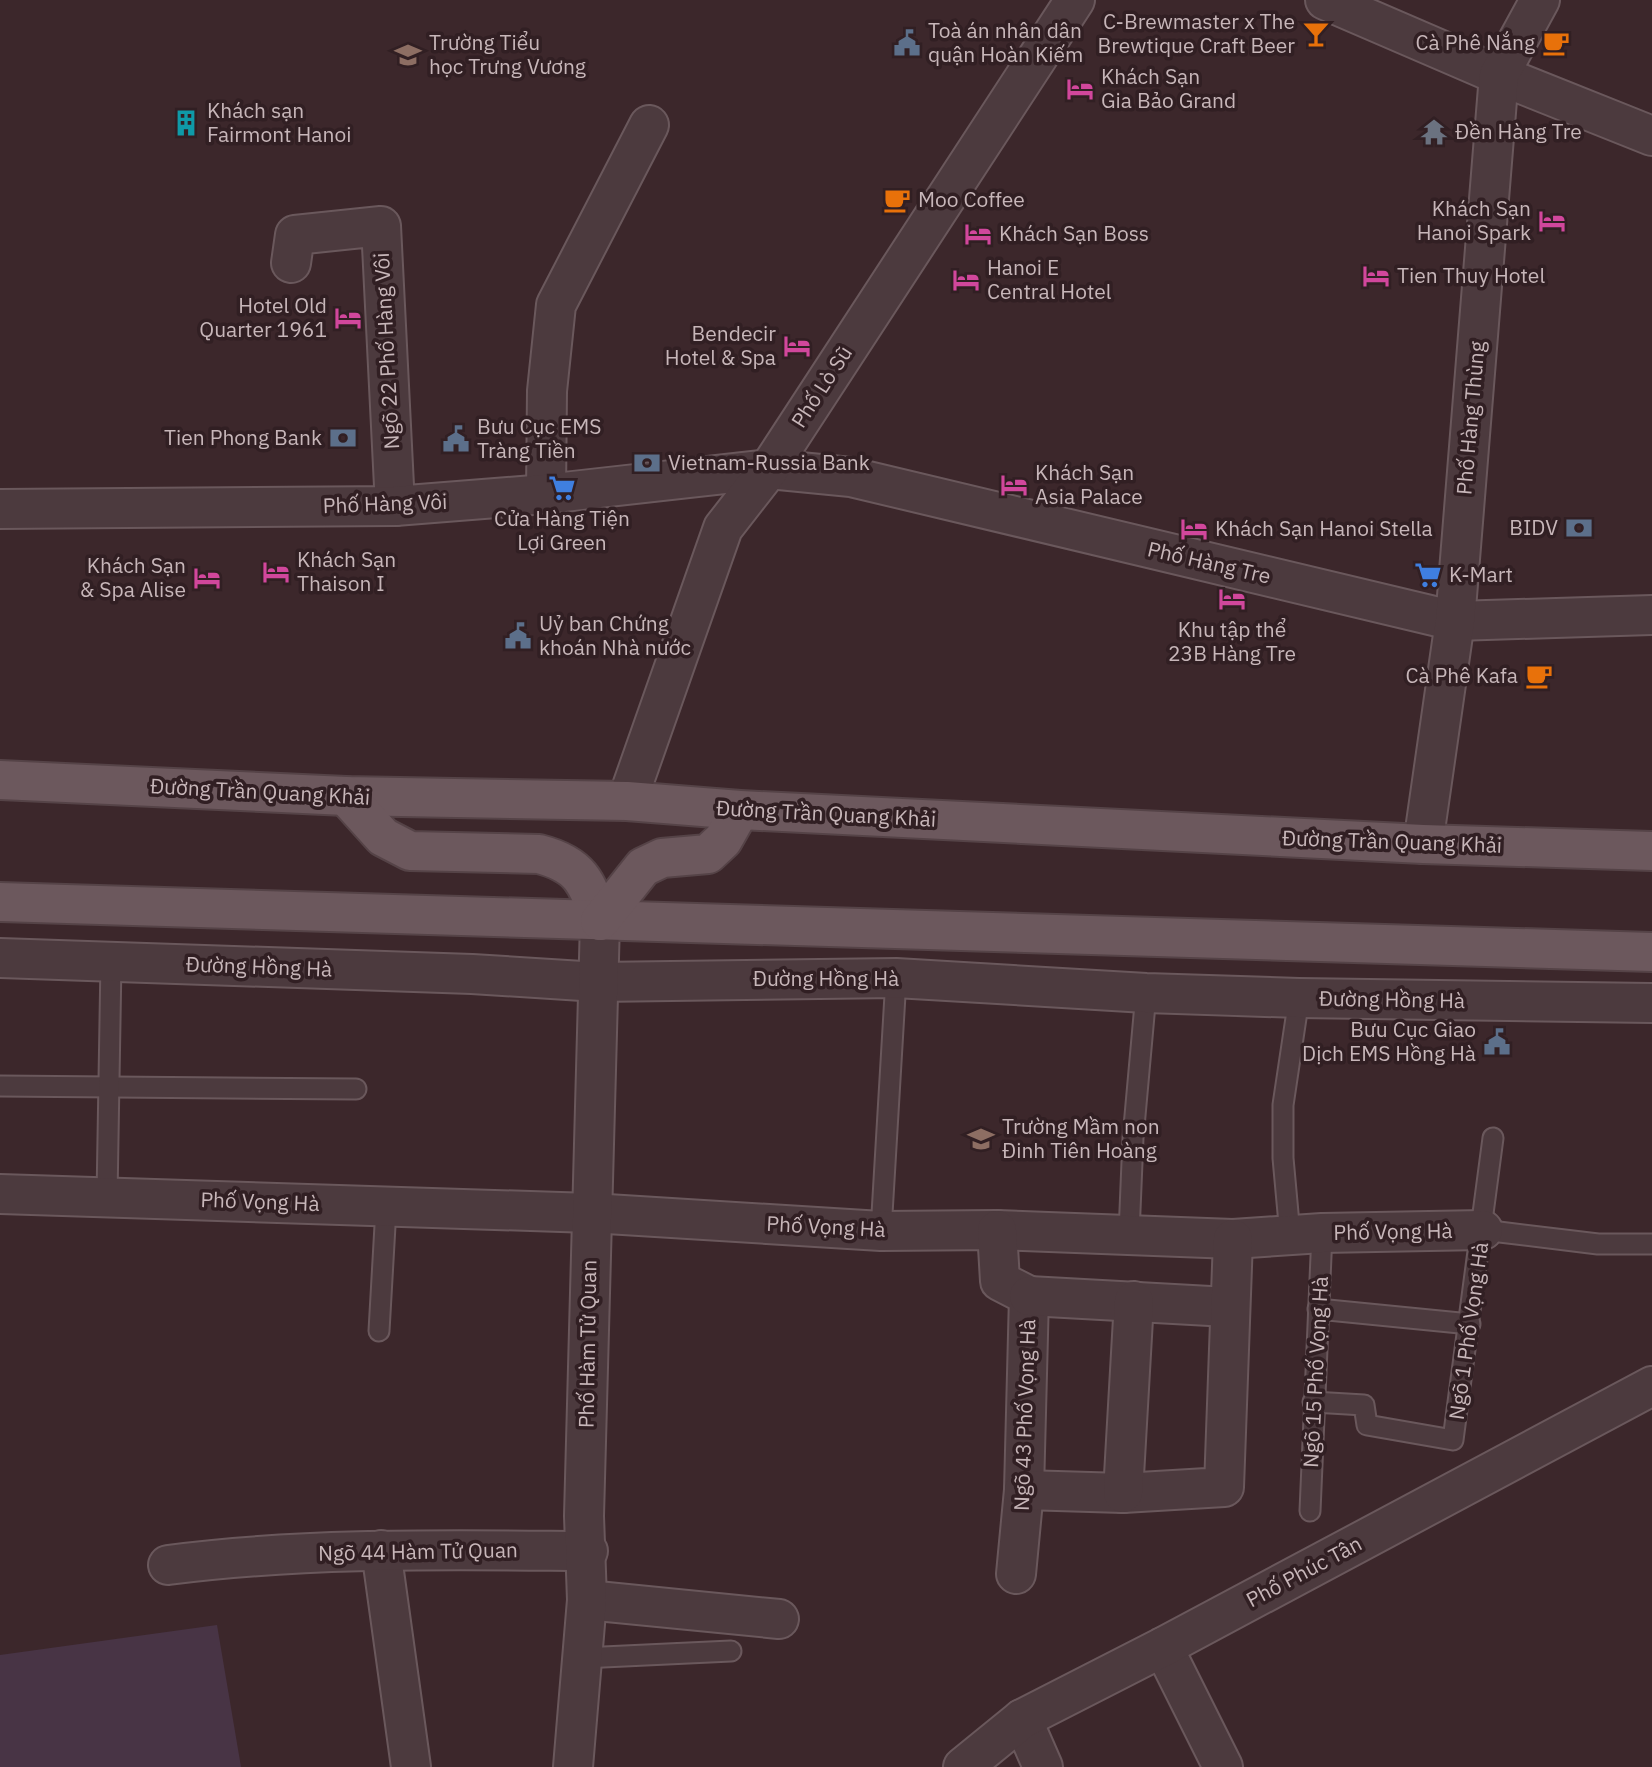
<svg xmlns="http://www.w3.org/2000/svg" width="1652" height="1767" font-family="'IBM Plex Sans',sans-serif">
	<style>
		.green { fill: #483445 }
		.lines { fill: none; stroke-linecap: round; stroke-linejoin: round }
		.service-casing { stroke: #6a585c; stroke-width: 23 }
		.minor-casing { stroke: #6a585c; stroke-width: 42 }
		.tertiary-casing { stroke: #6a585c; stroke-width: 42 }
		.primary-casing { stroke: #554347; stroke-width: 42 }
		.service { stroke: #4c3a3e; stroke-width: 19 }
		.minor { stroke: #4c3a3e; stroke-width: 38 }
		.tertiary { stroke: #4c3a3e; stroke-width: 38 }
		.primary { stroke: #6c585d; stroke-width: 38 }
		.labels { text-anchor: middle; stroke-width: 7; stroke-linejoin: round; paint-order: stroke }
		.poi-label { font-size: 21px; fill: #c7b6b9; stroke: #311f23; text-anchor: start }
		.street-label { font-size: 21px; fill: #c7b6b9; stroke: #311f23 }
	</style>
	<rect width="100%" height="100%" fill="#3c272b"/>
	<path class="green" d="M217,1625L241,1767H0V1655Z"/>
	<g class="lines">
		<g class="service-casing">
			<g id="service">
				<path d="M0,1086L356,1089"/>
				<path d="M107,1197L111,962"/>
				<path d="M1483,1230L1598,1244H1652"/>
				<path d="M881,1231L896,978"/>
				<path d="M1129,1234L1133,1138L1146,993"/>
				<path d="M1290,1235L1283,1158V1105L1299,998"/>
				<path d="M1318,1309L1470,1324"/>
				<path d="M379,1331L386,1208"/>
				<path d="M1313,1402L1364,1405L1367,1425L1453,1440L1493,1138"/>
				<path d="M1310,1511L1322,1233"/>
				<path d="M582,1658L731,1651"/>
			</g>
		</g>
		<g class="minor-casing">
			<g id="minor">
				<path d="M1499,75L1652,136"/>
				<path d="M291,263L295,235L381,226L395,506"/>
				<path d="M546,494L547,391L556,305L649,125"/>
				<path d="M0,509L395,506L546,494L769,469L851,477L1455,621L1652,615"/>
				<path d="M627,801L723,528L769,469L1075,0"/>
				<path d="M0,1194L591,1213L881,1231L997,1230L1233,1239L1322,1233L1483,1230"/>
				<path d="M997,1230L1000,1281L1029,1296L1024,1490L1016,1574"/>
				<path d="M1029,1296L1228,1307"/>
				<path d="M1024,1490L1123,1493L1224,1487L1233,1239"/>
				<path d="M1123,1493L1134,1301"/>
				<path d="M381,1550L411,1767"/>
				<path d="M168,1565C307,1547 447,1550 588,1551"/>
				<path d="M587,1600L779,1619"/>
				<path d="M1163,1647L1223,1767"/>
				<path d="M1022,1719L1043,1767"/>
			</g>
		</g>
		<g class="tertiary-casing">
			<g id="tertiary">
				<path d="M1325,0L1499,75"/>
				<path d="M1423,844L1455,621L1499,75L1540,0"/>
				<path d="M0,958L472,974L598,982L896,978L1146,993L1299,998L1652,1003"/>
				<path d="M573,1767L587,1600L584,1516L600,921"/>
				<path d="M963,1767L1022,1719L1163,1647L1652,1386"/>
			</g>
		</g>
		<g class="primary-casing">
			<g id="primary">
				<path d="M0,780L346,796L627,801L740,810L1423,844L1652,851"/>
				<path d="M346,796L383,837L410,851L539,854C582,865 587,883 600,921"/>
				<path d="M0,902L1652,952"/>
				<path d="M600,921L643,867L662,858L708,854L723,840L740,810"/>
			</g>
		</g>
		<use href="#service" class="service"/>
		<use href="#minor" class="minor"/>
		<use href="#tertiary" class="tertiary"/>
		<use href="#primary" class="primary"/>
	</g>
	<defs>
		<g id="bar-bare" transform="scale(2.1)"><path d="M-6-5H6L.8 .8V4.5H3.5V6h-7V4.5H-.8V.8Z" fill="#e8710a" stroke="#311f23" stroke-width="2.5" paint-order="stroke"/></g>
		<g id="civic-bare" transform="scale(2.1)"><path d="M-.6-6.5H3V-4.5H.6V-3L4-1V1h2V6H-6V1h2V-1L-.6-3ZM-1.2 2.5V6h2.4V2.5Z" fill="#5c6f8a" stroke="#311f23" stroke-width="2.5" paint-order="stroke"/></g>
		<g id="cafe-bare" transform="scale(2.1)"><path d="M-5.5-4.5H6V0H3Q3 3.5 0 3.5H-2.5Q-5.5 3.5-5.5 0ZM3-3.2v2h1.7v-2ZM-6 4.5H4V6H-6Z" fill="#e8710a" stroke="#311f23" stroke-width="2.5" paint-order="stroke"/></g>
		<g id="school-bare" transform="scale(2.1)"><path d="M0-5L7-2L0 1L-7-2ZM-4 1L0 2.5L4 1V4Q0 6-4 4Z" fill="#8d6e63" stroke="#311f23" stroke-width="2.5" paint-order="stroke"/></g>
		<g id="hotel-bare" transform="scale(2.1)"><path d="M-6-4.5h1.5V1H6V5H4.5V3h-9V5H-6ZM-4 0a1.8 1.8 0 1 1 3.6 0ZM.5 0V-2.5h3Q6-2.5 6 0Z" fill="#d1479c" stroke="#311f23" stroke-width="2.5" paint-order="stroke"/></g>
		<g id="building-bare" transform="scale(2.1)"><path d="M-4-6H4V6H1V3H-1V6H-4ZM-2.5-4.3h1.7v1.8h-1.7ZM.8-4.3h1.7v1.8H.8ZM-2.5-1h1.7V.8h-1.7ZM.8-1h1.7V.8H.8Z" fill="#0f9aa8" stroke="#311f23" stroke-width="2.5" paint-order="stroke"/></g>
		<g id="temple-bare" transform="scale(2.1)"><path d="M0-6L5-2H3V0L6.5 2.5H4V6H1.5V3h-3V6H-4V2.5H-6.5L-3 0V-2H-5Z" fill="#6b7280" stroke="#311f23" stroke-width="2.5" paint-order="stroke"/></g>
		<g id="bank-bare" transform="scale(2.1)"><path d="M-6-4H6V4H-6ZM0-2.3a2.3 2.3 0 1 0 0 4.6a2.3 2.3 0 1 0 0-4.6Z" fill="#5c6f8a" stroke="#311f23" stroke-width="2.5" paint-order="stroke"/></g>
		<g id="supermarket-bare" transform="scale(2.1)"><path d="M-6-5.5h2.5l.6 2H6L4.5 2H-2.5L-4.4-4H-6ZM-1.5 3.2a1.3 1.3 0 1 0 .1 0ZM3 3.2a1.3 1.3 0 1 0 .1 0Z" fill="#3f7fe0" stroke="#311f23" stroke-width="2.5" paint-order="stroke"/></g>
	</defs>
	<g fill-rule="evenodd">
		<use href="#bar-bare" x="1316" y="34"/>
		<use href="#civic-bare" x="907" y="43"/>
		<use href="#cafe-bare" x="1556" y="43"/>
		<use href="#school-bare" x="408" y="55"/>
		<use href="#hotel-bare" x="1080" y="89"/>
		<use href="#building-bare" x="186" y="123"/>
		<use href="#temple-bare" x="1434" y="132"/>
		<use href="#cafe-bare" x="897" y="200"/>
		<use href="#hotel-bare" x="1552" y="221"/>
		<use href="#hotel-bare" x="978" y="234"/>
		<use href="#hotel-bare" x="1376" y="276"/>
		<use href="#hotel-bare" x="966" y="280"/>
		<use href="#hotel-bare" x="348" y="318"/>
		<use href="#hotel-bare" x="797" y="346"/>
		<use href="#bank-bare" x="343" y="438"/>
		<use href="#civic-bare" x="456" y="439"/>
		<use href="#bank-bare" x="647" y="463"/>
		<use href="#hotel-bare" x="1014" y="485"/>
		<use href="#supermarket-bare" x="562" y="488"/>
		<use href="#bank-bare" x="1579" y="528"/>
		<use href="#hotel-bare" x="1194" y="529"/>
		<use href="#hotel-bare" x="276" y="572"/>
		<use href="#supermarket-bare" x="1428" y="575"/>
		<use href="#hotel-bare" x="207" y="578"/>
		<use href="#hotel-bare" x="1232" y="599"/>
		<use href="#civic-bare" x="518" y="636"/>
		<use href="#cafe-bare" x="1539" y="676"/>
		<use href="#civic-bare" x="1497" y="1042"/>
		<use href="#school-bare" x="981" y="1139"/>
	</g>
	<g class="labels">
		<g class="poi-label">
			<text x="1295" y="29" text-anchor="end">C-Brewmaster x The<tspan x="1295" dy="24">Brewtique Craft Beer</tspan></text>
			<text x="928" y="38">Toà án nhân dân<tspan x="928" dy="24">quận Hoàn Kiếm</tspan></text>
			<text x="429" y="50">Trường Tiểu<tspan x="429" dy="24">học Trưng Vương</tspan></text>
			<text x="1535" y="50" text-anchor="end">Cà Phê Nắng</text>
			<text x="1101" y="84">Khách Sạn<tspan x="1101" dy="24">Gia Bảo Grand</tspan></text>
			<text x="207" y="118">Khách sạn<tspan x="207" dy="24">Fairmont Hanoi</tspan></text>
			<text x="1455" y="139">Đền Hàng Tre</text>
			<text x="918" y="207">Moo Coffee</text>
			<text x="1531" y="216" text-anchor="end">Khách Sạn<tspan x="1531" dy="24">Hanoi Spark</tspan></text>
			<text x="999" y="241">Khách Sạn Boss</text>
			<text x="987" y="275">Hanoi E<tspan x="987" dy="24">Central Hotel</tspan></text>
			<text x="1397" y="283">Tien Thuy Hotel</text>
			<text x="327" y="313" text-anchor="end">Hotel Old<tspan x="327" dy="24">Quarter 1961</tspan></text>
			<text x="776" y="341" text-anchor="end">Bendecir<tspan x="776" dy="24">Hotel &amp; Spa</tspan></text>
			<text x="477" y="434">Bưu Cục EMS<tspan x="477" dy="24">Tràng Tiền</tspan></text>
			<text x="322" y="445" text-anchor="end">Tien Phong Bank</text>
			<text x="668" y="470">Vietnam-Russia Bank</text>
			<text x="1035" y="480">Khách Sạn<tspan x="1035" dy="24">Asia Palace</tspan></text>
			<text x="562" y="526" text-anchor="middle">Cửa Hàng Tiện<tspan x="562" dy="24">Lợi Green</tspan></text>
			<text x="1558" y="535" text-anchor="end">BIDV</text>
			<text x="1215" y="536">Khách Sạn Hanoi Stella</text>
			<text x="297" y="567">Khách Sạn<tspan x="297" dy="24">Thaison I</tspan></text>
			<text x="186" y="573" text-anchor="end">Khách Sạn<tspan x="186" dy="24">&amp; Spa Alise</tspan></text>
			<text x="1449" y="582">K-Mart</text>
			<text x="539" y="631">Uỷ ban Chứng<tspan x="539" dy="24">khoán Nhà nước</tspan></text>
			<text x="1232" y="637" text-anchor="middle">Khu tập thể<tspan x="1232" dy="24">23B Hàng Tre</tspan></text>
			<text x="1518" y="683" text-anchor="end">Cà Phê Kafa</text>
			<text x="1476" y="1037" text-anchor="end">Bưu Cục Giao<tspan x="1476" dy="24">Dịch EMS Hồng Hà</tspan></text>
			<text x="1002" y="1134">Trường Mầm non<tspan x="1002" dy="24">Đinh Tiên Hoàng</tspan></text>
		</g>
		<g class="street-label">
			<text transform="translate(387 351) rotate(-93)" y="7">Ngõ 22 Phố Hàng Vôi</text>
			<text transform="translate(822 387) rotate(-57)" y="7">Phố Lò Sũ</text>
			<text transform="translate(1471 418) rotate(-85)" y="7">Phố Hàng Thùng</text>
			<text transform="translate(385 504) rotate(-2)" y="7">Phố Hàng Vôi</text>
			<text transform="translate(1209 563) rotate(13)" y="7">Phố Hàng Tre</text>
			<text transform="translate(260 792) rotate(3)" y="7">Đường Trần Quang Khải</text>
			<text transform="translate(826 814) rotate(3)" y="7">Đường Trần Quang Khải</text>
			<text transform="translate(1392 842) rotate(2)" y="7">Đường Trần Quang Khải</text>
			<text transform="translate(259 967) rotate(2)" y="7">Đường Hồng Hà</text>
			<text x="826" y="986">Đường Hồng Hà</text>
			<text transform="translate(1392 1000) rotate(1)" y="7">Đường Hồng Hà</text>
			<text transform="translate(260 1202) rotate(2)" y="7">Phố Vọng Hà</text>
			<text transform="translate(826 1227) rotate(3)" y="7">Phố Vọng Hà</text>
			<text transform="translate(1393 1232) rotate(-1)" y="7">Phố Vọng Hà</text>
			<text transform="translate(1469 1331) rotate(-82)" y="7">Ngõ 1 Phố Vọng Hà</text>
			<text transform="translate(588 1344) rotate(-89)" y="7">Phố Hàm Tử Quan</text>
			<text transform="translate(1316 1372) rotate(-87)" y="7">Ngõ 15 Phố Vọng Hà</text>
			<text transform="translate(1025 1415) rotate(-88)" y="7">Ngõ 43 Phố Vọng Hà</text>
			<text transform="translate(418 1552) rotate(-1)" y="7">Ngõ 44 Hàm Tử Quan</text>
			<text transform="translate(1304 1572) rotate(-28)" y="7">Phố Phúc Tân</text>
		</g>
	</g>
</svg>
